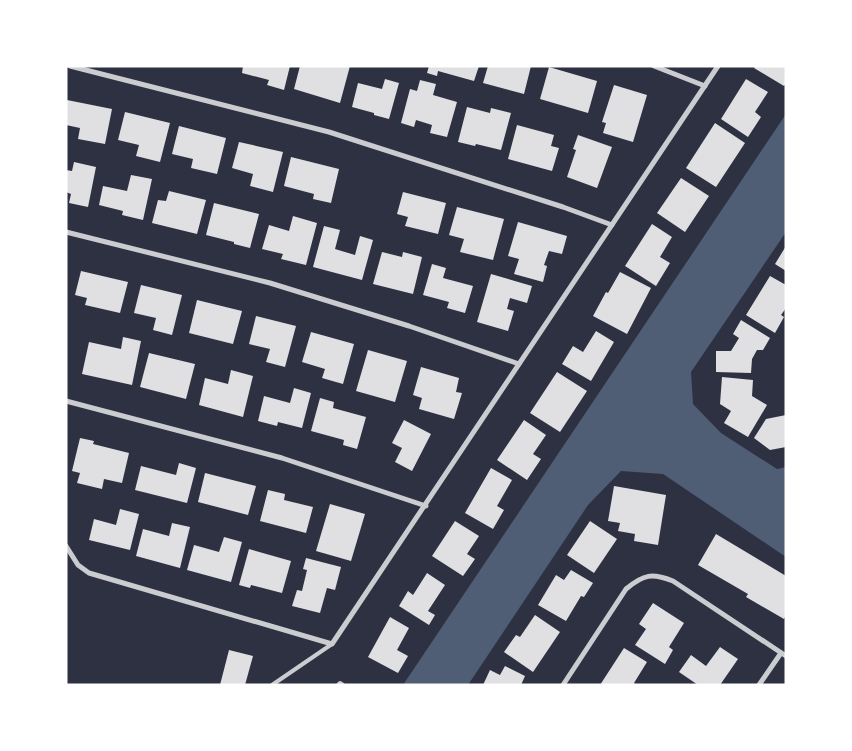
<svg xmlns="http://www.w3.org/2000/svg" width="852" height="751" font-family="'Source Sans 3',sans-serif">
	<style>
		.water { fill: #4f5d75 }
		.building { fill: #e0e0e3 }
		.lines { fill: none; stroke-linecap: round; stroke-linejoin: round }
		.service { stroke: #caccd0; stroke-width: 4 }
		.minor { stroke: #caccd0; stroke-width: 5 }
	</style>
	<rect width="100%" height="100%" fill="#2d3142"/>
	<path class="water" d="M786,114V232L691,372L693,404L721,433L777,469L786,467V557L663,474L621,471L588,505L468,685H403Z"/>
	<g class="building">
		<path d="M243,66H290L284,90L267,85L269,80L242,73Z"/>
		<path d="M300,66H350L340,103L294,89Z"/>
		<path d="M429,66H479L474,81L438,71L437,76L427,73Z"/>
		<path d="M488,66H531L524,94L483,83Z"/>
		<path d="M755,66H786V84L784,86L754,68Z"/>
		<path d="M549,67L597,81L588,113L540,99Z"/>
		<path d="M385,79L399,83L389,119L374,115V113L352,107L358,83L382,89Z"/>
		<path d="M746,79L768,92L755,112L761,117L748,137L721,119Z"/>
		<path d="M420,80L436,84L433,95L457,102L447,137L430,133L432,125L416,120L414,127L401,123L410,89L417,91Z"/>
		<path d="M614,85L647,95L633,142L603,133L606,123L602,122Z"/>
		<path d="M67,100L112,109L105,144L78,139L80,128L66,125Z"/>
		<path d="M467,107L490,113L491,108L511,113L501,150L476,144L475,146L458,142Z"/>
		<path d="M125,112L170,123L160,162L136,156L139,145L118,140Z"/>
		<path d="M715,123L745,143L716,187L686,168Z"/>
		<path d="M517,125L554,135L551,146L559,148L552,171L508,159Z"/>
		<path d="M179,126L226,138L217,174L191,168L193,159L172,154Z"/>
		<path d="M578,135L612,147L597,188L567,177L576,150L573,149Z"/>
		<path d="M239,142L283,152L273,192L250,186L253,174L232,168Z"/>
		<path d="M291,157L339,169L331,203L313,199L314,194L284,186Z"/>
		<path d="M74,162L96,167L88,207L69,203L71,194L66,192V170L72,171Z"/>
		<path d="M131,175L152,179L143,220L122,215L123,211L99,205L103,186L127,191Z"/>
		<path d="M681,178L709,196L685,232L657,213Z"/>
		<path d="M169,191L206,200L197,234L152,223L158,200L166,201Z"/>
		<path d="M403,192L446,203L438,234L405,226L408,217L397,214Z"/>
		<path d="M214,203L259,214L250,248L234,244V242L206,235Z"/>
		<path d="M457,207L504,219L493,260L460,252L464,239L449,235Z"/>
		<path d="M293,216L317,223L306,265L281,259L283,254L262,249L269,225L289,231Z"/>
		<path d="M518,222L567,236L562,254L549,251L544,265L547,266L543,282L514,274L519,259L508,256Z"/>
		<path d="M652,224L672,237L660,257L670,263L656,286L625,266Z"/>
		<path d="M324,226L340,230L335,249L355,255L360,236L373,240L362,280L313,267Z"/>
		<path d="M786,246V271L775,264Z"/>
		<path d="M382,252L402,257L403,252L422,257L413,294L373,284Z"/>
		<path d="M432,264L446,268L443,278L473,286L465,313L447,308L449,302L423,295Z"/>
		<path d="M81,271L128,282L120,313L85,305L87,298L75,295Z"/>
		<path d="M620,272L651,288L627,334L593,316L606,292L608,293Z"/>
		<path d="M491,274L532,286L527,303L510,298L507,309L514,311L508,331L477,322Z"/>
		<path d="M770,276L786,285V308L781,315L784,317L775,333L746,315Z"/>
		<path d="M141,285L182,295L172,335L153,330L156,318L134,313Z"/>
		<path d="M197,300L242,311L233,344L189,333Z"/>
		<path d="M256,316L296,326L285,367L266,362L270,349L249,344Z"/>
		<path d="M741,320L770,338L763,350H757L752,359L751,373L716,372V351H731L739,338L733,334Z"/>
		<path d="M596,331L614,342L591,381L562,364L573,346L583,352Z"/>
		<path d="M311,332L354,344L343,384L322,378L325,369L302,362Z"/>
		<path d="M123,337L141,341L132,385L82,374L89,342L121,349Z"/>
		<path d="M368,350L407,361L395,402L356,391Z"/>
		<path d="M149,353L195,364L186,399L140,387Z"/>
		<path d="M421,367L459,378L456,392L462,393L454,419L419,409L422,398L413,395Z"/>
		<path d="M231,370L253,376L243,417L199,405L205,378L228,384Z"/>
		<path d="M557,372L587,391L560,432L530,413Z"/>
		<path d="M722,377L753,380L752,396L767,405L748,437L724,423L731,411L720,404Z"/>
		<path d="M294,388L311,393L302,428L278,422L277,426L258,421L264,396L290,403Z"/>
		<path d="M320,398L334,402L333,408L366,417L357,449L343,445L344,440L311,431Z"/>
		<path d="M786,415V447L770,450L754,438L766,419Z"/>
		<path d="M404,420L431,434L412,471L395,462L402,448L392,443Z"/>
		<path d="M524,420L546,435L533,454L541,459L527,480L497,460Z"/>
		<path d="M80,438L94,441L93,444L129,453L122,483L104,479L102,489L77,483L80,473L72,471Z"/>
		<path d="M179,463L196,468L187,503L135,490L141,466L176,475Z"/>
		<path d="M491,468L512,480L497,506L504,510L493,529L465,513Z"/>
		<path d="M205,473L256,486L248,515L198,502Z"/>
		<path d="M614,486L666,495L658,545L634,541L635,534L618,531L620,523L608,521Z"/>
		<path d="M268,490L285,494L284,500L313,507L306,533L260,521Z"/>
		<path d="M330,504L365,514L351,561L316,551Z"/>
		<path d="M120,509L139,514L130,550L89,540L94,519L116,525Z"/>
		<path d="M455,521L479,536L467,554L475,559L463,576L432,556Z"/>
		<path d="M590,521L617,539L594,573L567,555Z"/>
		<path d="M172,523L190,527L180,568L136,556L143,529L169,536Z"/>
		<path d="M716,534L786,576V615L784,619L746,597L748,594L698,565Z"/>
		<path d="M224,537L242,542L231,582L187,570L194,545L219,552Z"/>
		<path d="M249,549L291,561L282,593L251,585L250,588L239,585Z"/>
		<path d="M306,558L341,567L335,590L327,588L320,613L292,606L297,590L302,591L307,570L303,569Z"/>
		<path d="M571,570L593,583L584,597L581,596L566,621L538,605L556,575L564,580Z"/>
		<path d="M427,573L445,585L428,611L435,615L429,625L399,606L408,591L413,595Z"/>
		<path d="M653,603L684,623L669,647L673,650L665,664L635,645L646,629L639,624Z"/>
		<path d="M535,615L560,632L533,672L504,652L516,635L520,637Z"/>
		<path d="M390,617L409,628L397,650L408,656L398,673L368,657Z"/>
		<path d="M720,647L738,659L720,685H698L679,672L691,655L706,666Z"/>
		<path d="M624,648L647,662L634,683L636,685H600Z"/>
		<path d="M229,650L253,656L245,685H220Z"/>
		<path d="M505,666L525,676L521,685H483L490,670L500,675Z"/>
	</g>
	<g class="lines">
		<g class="service">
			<path d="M272,685L332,644"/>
			<path d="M338,685L340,683L343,685"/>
		</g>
		<g class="minor">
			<path d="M70,66L329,132L563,207L612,225"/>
			<path d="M654,66L705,86"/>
			<path d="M66,232L270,283L409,326L519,364"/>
			<path d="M66,401L282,458L426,506"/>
			<path d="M66,546L78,565L89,573L332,644L718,66"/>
			<path d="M563,685L626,589C644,574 652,573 673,581L786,656"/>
			<path d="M759,685L781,653"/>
		</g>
	</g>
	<rect width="852" height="751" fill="none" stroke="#ffffff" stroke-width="135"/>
</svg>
